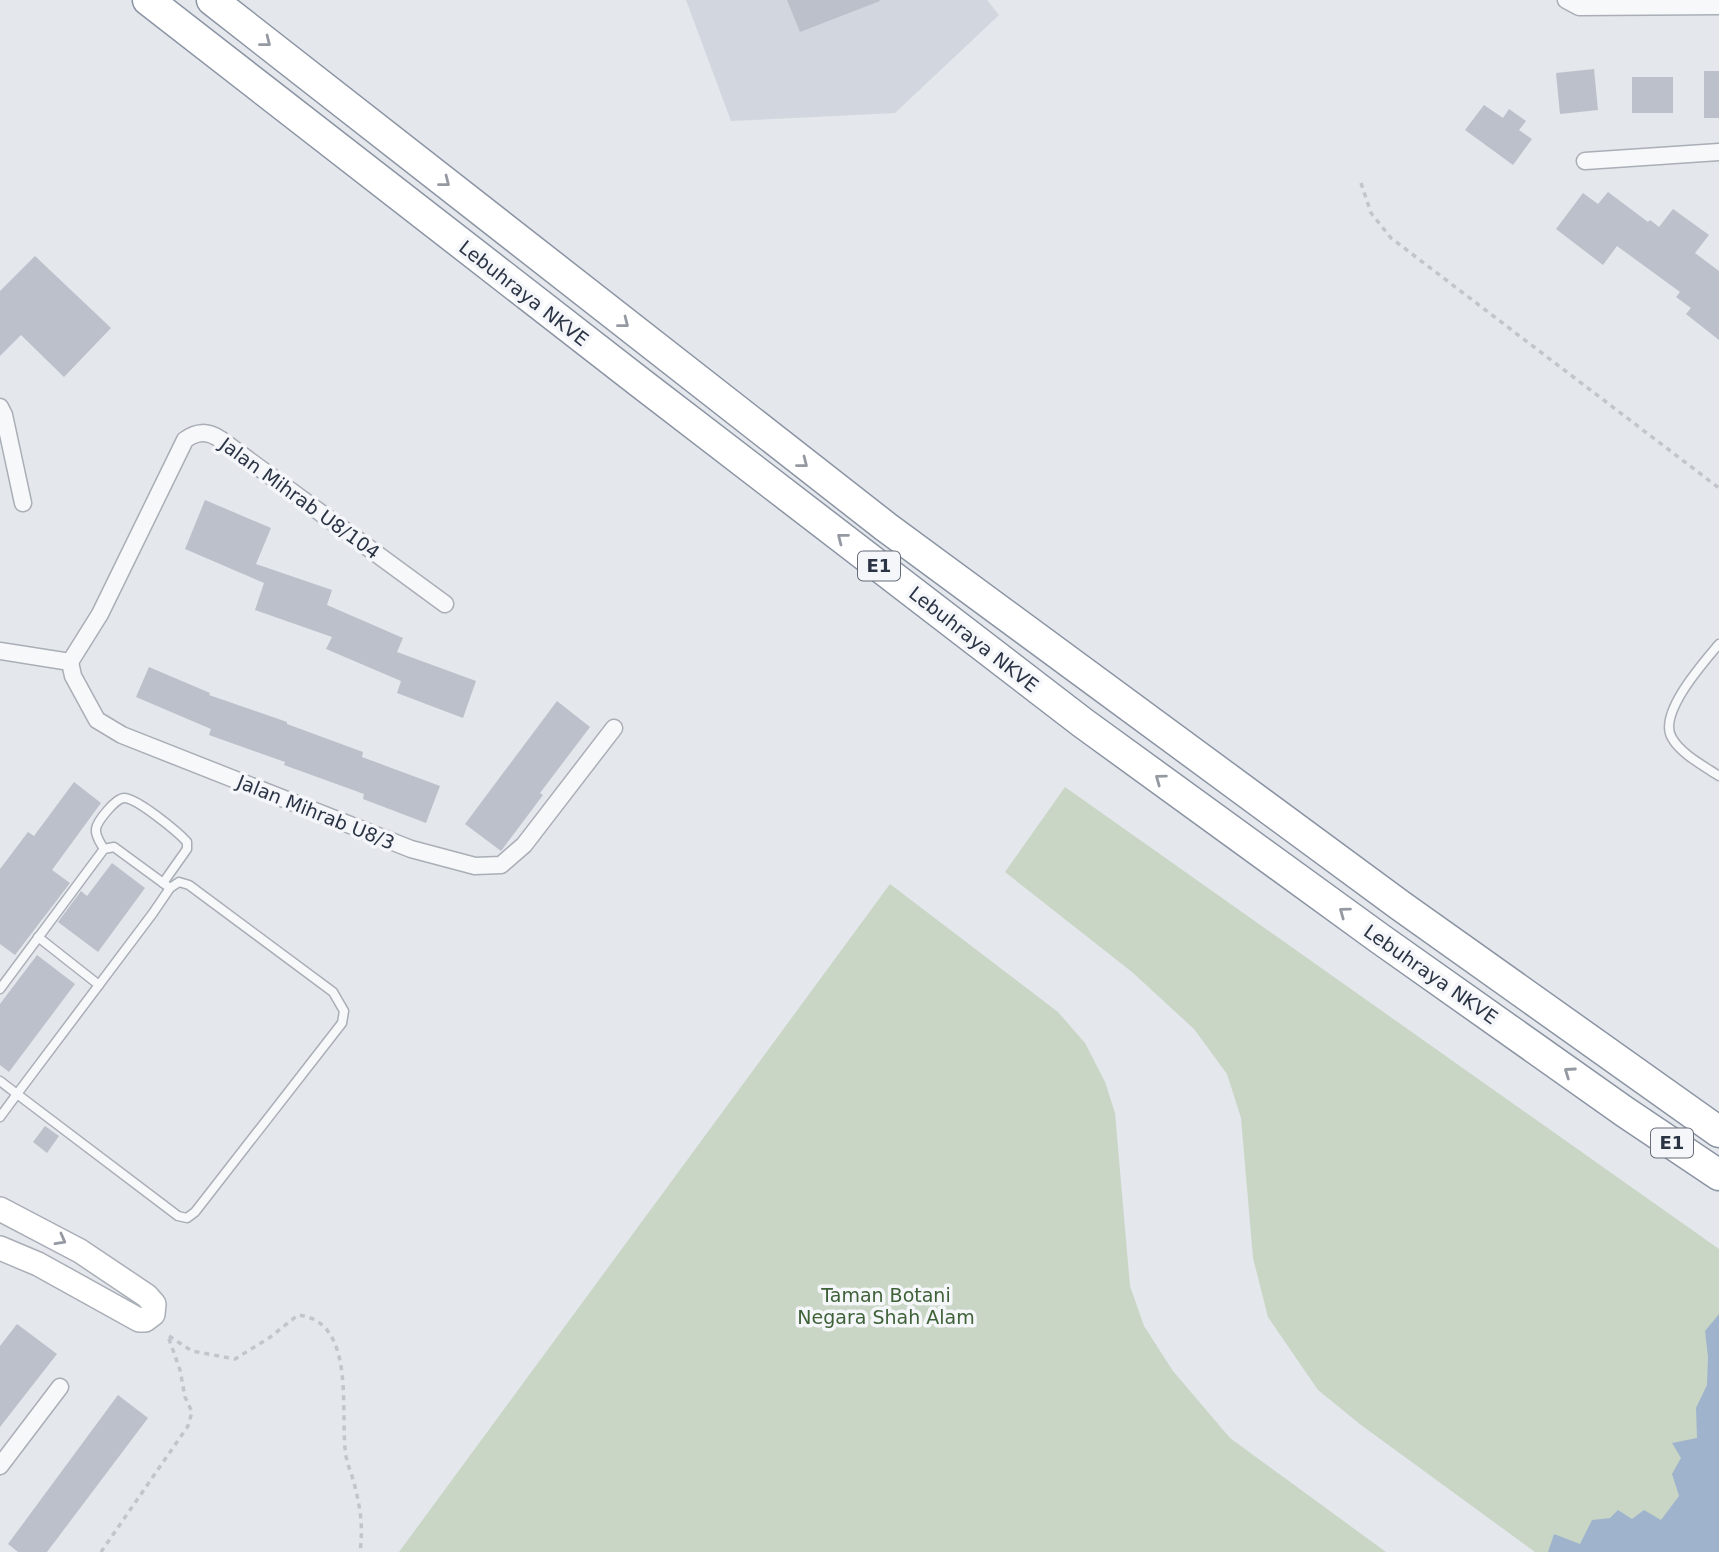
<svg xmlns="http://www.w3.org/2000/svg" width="1719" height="1552" font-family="'DejaVu Sans',sans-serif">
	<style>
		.built { fill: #d2d6de }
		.green { fill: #c9d6c5 }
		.water { fill: #9fb4cc }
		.building { fill: #bbc0ca }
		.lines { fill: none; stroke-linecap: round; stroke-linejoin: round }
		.lane-casing { stroke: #a9aeb7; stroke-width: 11 }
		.street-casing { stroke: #a9aeb7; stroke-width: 19 }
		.secondary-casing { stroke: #a9aeb7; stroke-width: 26 }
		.highway-casing { stroke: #8b94a3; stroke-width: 33 }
		.path { stroke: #c2c5cb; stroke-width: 3.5; stroke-dasharray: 5 5; stroke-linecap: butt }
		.lane { stroke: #f7f8fa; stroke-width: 8 }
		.street { stroke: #f7f8fa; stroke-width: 16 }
		.secondary { stroke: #fff; stroke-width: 23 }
		.highway { stroke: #fff; stroke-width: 30 }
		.oneway { stroke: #959aa2 }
		.labels { text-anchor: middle; stroke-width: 7; stroke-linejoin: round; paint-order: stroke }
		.shield { fill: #f4f6f9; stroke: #676e7b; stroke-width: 2 }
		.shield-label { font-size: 18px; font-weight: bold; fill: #2b3445 }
		.street-label { font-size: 19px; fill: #2b3445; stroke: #f4f6f9 }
		.park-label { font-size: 19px; fill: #3f6138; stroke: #f4f6f9 }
	</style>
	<rect width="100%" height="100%" fill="#e4e7ec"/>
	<path class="built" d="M686,0H987L999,15L895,113L731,121Z"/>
	<g class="green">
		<path d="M1065,787L1719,1249V1552H1535L1361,1425L1318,1390L1268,1317L1253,1258L1241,1118L1227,1074L1194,1029L1132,972L1005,872Z"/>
		<path d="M890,884L1058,1012L1085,1043L1105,1082L1115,1113L1130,1286L1144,1326L1173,1371L1230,1438L1386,1552H399Z"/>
	</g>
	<path class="water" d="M1719,1314V1552H1548L1554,1534L1580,1544L1592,1520L1610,1518L1618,1510L1632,1519L1644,1510L1661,1520L1679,1496L1672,1474L1681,1458L1672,1443L1697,1438L1696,1408L1707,1385L1708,1357L1705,1331Z"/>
	<g class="building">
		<path d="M787,0H879L880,1L800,32Z"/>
		<path d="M1594,69L1598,110L1560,114L1556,73Z"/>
		<rect x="1704" y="71" width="15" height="47"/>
		<rect x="1632" y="77" width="41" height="36"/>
		<path d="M1484,105L1503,118L1509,109L1526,121L1519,130L1532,139L1513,165L1465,130Z"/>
		<path d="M1608,192L1648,222L1650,220L1659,227L1673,209L1709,235L1695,253L1719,271V340L1686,314L1691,308L1676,297L1680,292L1617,246L1603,265L1556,229L1583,193L1598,204Z"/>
		<path d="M35,256L111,328L64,377L21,335L0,356V291Z"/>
		<path d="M205,500L271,528L256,564L332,590L327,605L403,638L397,652L476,681L463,718L397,693L401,681L326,649L332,637L255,610L264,583L185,549Z"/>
		<path d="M149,667L210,693L209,695L287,722V724L363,752L362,757L440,786L426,823L363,799L364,794L284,765L285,762L209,735L211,729L136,697Z"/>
		<path d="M557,701L590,727L540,793L543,795L501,851L465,824Z"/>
		<path d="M74,782L101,803L52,870L70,883L15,955L0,944V869L28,832L34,836Z"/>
		<path d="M112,863L145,888L98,952L58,922L81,891L87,896Z"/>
		<path d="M37,955L75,984L9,1072L0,1065V1004Z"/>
		<path d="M45,1126L59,1136L47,1153L33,1142Z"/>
		<path d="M17,1324L57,1354L0,1427V1346Z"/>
		<path d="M118,1395L148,1418L47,1552H18L8,1544Z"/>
	</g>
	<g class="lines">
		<g class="lane-casing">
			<g id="lane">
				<path d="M1719,644C1704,662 1657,714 1672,738C1681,754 1704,766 1719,776"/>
				<path d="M104,849C101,844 95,836 96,829C97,821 116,798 124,798C137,798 178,832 187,842V849L163,883"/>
				<path d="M38,937L99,985"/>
				<path d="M0,989L104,849L114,847L170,888"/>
				<path d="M0,1081L17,1094L178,1216L187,1218L195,1212L342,1023L344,1011L333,992L189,885L179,882L170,888L153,913L17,1094L0,1117"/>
			</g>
		</g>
		<g class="street-casing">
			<g id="street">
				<path d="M1566,0L1579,7L1719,6"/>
				<path d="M1585,161L1719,152"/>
				<path d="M0,407L4,415L23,503"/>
				<path d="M0,651L70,662L73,676L97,720L122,735L411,849L475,866L501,865L524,845L614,728"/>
				<path d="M70,662L100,614L185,440C197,431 207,431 220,439L445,604"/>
				<path d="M0,1466L60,1387"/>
			</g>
		</g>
		<g class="secondary-casing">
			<path id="secondary" d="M0,1209L80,1251L147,1296L154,1304L153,1314L145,1320H139L38,1264L0,1248"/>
		</g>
		<g class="highway-casing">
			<g id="highway">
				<path d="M148,0L642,384L1083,723L1379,938L1625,1112L1719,1175"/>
				<path d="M212,0L886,527L1401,906L1719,1132"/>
			</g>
		</g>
		<g class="path">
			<path d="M1361,183L1371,213L1391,238L1719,488"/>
			<path d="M169,1336L192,1351L235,1359L269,1338L298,1315C358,1321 339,1416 346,1456C348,1467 353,1477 355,1487C361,1510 363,1529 360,1552"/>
			<path d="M101,1552L188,1426L192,1412L185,1397L180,1370L168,1336"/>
		</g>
		<use href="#lane" class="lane"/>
		<use href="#street" class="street"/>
		<use href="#secondary" class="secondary"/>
		<use href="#highway" class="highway"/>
	</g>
	<defs><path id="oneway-chevron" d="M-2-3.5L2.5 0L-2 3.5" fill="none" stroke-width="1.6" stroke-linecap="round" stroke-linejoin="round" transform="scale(1.75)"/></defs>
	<g class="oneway">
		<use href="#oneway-chevron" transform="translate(266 42) rotate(38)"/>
		<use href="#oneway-chevron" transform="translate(445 182) rotate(38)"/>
		<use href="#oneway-chevron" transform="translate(624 323) rotate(38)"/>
		<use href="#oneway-chevron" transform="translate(803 463) rotate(38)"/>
		<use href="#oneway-chevron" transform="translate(842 538) rotate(-142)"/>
		<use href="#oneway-chevron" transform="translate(1160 779) rotate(-144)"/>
		<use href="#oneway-chevron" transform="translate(1344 912) rotate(-144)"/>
		<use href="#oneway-chevron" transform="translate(1569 1072) rotate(-145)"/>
		<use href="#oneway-chevron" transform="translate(61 1240) rotate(29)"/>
	</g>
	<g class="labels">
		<g class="shield">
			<rect x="858" y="551.5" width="42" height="29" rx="5"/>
			<rect x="1651" y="1128.5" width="42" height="29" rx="5"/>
		</g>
		<g class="shield-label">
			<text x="879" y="572">E1</text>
			<text x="1672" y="1149">E1</text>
		</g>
		<g class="street-label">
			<text transform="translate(524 293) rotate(38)" y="7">Lebuhraya NKVE</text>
			<text transform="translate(300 498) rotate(36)" y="7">Jalan Mihrab U8/104</text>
			<text transform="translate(974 639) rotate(38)" y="7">Lebuhraya NKVE</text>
			<text transform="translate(316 812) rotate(22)" y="7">Jalan Mihrab U8/3</text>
			<text transform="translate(1431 974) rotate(35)" y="7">Lebuhraya NKVE</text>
		</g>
		<g class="park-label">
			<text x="886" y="1302">Taman Botani<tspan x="886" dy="22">Negara Shah Alam</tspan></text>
		</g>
	</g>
</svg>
